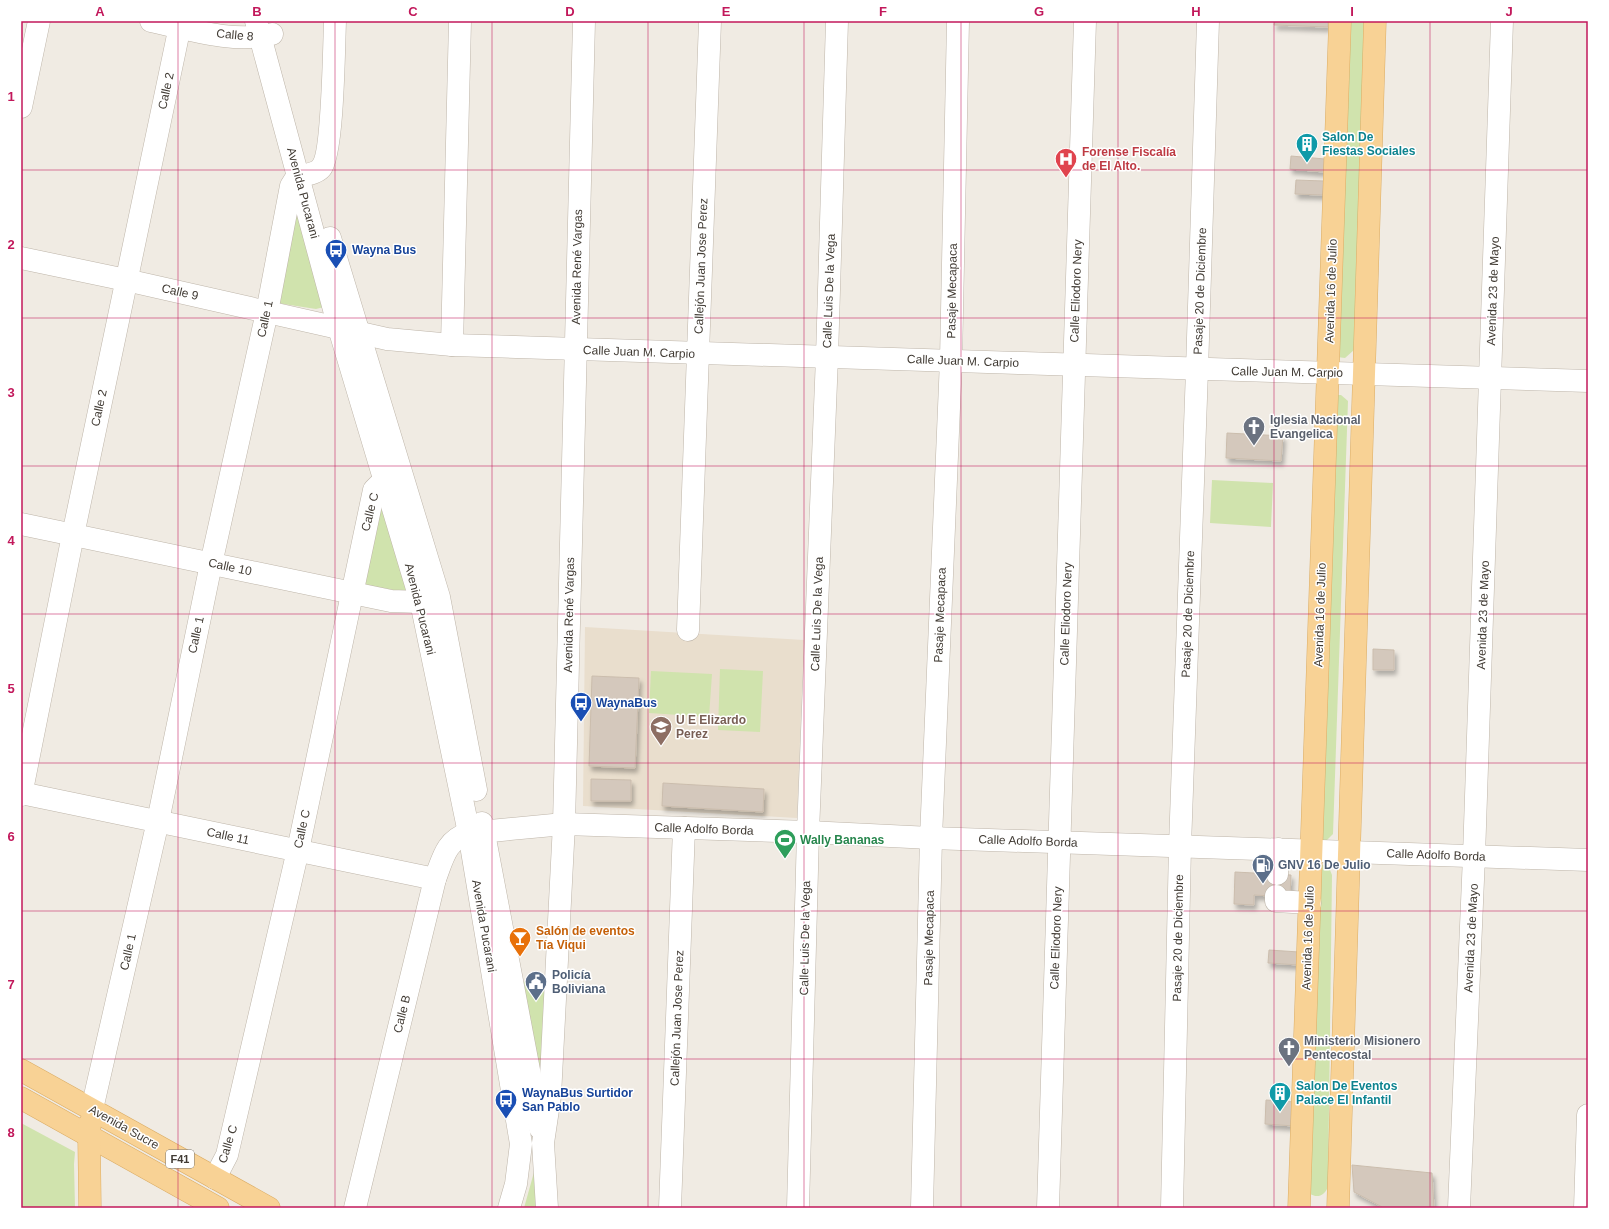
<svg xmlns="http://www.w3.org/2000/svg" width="1609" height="1229" font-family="Helvetica,sans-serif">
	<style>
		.education { fill: #e9decd }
		.green { fill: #d0e3ad }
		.building { fill: #d4c8bc; stroke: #cbbdad; filter: url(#shadow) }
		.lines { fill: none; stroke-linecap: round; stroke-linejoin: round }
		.minor-casing { stroke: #beb5a9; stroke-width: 23 }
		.major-casing { stroke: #dbad66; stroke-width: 23 }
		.minor { stroke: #fff; stroke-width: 22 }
		.major { stroke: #f8d295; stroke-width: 22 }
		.grid { fill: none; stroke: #c2185b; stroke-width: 1; stroke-opacity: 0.55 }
		.labels { text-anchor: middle; stroke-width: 3; stroke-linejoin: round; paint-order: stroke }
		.shield { fill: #fff; stroke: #7a7671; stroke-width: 1 }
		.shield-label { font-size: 11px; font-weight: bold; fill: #413b34 }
		.street-label { font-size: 12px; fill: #413b34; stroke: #fff }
		.culture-label { font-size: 12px; font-weight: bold; fill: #0d838f; stroke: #fff; text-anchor: start }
		.health-label { font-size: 12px; font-weight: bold; fill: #be3a42; stroke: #fff; text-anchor: start }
		.transit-label { font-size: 12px; font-weight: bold; fill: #164399; stroke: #fff; text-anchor: start }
		.worship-label { font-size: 12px; font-weight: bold; fill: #5b616d; stroke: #fff; text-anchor: start }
		.education-label { font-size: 12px; font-weight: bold; fill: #785e54; stroke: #fff; text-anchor: start }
		.leisure-label { font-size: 12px; font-weight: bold; fill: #27864d; stroke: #fff; text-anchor: start }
		.service-label { font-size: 12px; font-weight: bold; fill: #4e5e75; stroke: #fff; text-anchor: start }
		.food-label { font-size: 12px; font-weight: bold; fill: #c56008; stroke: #fff; text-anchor: start }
		.neatline { fill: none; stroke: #c2185b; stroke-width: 1.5 }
		.grid-label { font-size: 13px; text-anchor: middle; font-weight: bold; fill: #c2185b }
	</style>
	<defs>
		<filter id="shadow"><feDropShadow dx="2.5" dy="4.5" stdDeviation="2" flood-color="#0004"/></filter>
	</defs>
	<rect width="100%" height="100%" fill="#f0ebe3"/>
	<path class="education" d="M585,627L804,640L797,818L583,806Z"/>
	<g class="green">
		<path d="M1345,21H1367L1354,350L1345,358L1337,357Z"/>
		<path d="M298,215L324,307L316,309L277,303L295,217Z"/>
		<path d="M1335,395H1341L1348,401L1333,834L1326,841H1319Z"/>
		<path d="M1212,480L1273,483L1271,527L1210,523Z"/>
		<path d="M381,503L409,588L404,592L366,585L364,581Z"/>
		<path d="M720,669L763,671L760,732L718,730Z"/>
		<path d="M651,671L712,674L709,717L649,713Z"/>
		<path d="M1319,865H1325L1330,870L1332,875L1328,1187C1324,1196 1317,1199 1309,1193Z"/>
		<path d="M519,981L548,984L546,1103Z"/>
		<path d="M21,1123L75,1152L74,1164L75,1208H21Z"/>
		<path d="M536,1165L541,1208H524Z"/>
	</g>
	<g class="building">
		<path d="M1275,21H1328V27L1274,25Z"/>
		<path d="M1291,156L1325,159L1324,172L1290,169Z"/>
		<path d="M1296,180L1324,181L1323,195L1295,194Z"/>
		<path d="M1227,433L1283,436L1281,461L1226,458Z"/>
		<path d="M1373,649L1394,650V670H1373Z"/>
		<path d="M592,676L639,678L635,768L589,766Z"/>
		<path d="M591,779L631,780V801H591Z"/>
		<path d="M663,783L764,789L763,812L662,806Z"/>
		<path d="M1235,872L1291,875L1290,897L1254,895V905L1234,904Z"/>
		<path d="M1269,950L1299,952V965L1268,963Z"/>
		<path d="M1266,1100L1295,1102L1294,1126L1265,1124Z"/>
		<path d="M1352,1165L1432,1173L1434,1208H1384L1354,1192Z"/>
	</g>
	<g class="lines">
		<g class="minor-casing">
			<g id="minor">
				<path d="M151,21C188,29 235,44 272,34"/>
				<path d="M256,21L339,328L421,602L469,833L521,1144L516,1184L509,1208"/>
				<path d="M21,107L39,21"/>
				<path d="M330,238L439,597L476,790"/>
				<path d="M21,258L126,280L387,339L452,345L1588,381"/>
				<path d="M452,345L460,21"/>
				<path d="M21,524L391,601L421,602L434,599"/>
				<path d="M688,630L710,21"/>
				<path d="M21,793L435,879"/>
				<path d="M21,795L73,535L181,21"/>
				<path d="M482,823L540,1128"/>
				<path d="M1277,874L1278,849"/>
				<path d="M1276,896V901L1310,903"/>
				<path d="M92,1109L158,821L211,564L267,312L291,186L296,178C303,175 316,174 321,168C333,155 334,45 335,21"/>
				<path d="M215,1178L227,1155L298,850L374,490L379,485L385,482"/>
				<path d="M355,1208L435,879C443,858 446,840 469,833L564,824L808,832L931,838L1588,860"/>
				<path d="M547,1208L543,1143L550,1096L564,824L584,21"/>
				<path d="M670,1208L684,828"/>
				<path d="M798,1208L808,832L827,357L837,21"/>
				<path d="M922,1208L931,838L951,360L958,21"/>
				<path d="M1048,1208L1085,21"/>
				<path d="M1172,1208L1180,846L1197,370L1208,21"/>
				<path d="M1459,1208L1474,856L1502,21"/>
				<path d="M1585,1208L1588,1115"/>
			</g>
		</g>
		<g class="major-casing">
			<g id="major">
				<path d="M21,1070L269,1208"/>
				<path d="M21,1098L218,1208"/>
				<path d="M90,1123L89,1136L90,1208"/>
				<path d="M1299,1208L1340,21"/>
				<path d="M1338,1208L1375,21"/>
			</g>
		</g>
		<use href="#minor" class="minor"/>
		<use href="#major" class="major"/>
	</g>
	<path class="grid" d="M178,21V1208M335,21V1208M492,21V1208M648,21V1208M804,21V1208M961,21V1208M1118,21V1208M1274,21V1208M1430,21V1208M21,170H1588M21,318H1588M21,466H1588M21,614H1588M21,763H1588M21,911H1588M21,1059H1588"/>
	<defs>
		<g id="building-pin" transform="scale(1.15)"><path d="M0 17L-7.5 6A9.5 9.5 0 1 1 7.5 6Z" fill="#0f9aa8" stroke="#fff"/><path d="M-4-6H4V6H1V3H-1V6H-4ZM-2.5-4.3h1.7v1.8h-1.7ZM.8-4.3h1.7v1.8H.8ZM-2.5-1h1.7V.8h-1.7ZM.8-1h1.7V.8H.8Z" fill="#fff"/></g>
		<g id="hospital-pin" transform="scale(1.15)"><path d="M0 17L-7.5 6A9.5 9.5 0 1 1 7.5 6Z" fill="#e0444e" stroke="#fff"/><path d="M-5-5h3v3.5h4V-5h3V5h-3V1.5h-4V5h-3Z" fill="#fff"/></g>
		<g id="bus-pin" transform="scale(1.15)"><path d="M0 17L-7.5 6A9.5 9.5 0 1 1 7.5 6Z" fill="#1a4fb4" stroke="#fff"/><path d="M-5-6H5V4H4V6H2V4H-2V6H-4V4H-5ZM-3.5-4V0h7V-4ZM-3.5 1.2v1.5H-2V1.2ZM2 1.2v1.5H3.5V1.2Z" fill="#fff"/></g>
		<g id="church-pin" transform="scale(1.15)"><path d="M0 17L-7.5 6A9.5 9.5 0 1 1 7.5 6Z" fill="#6b7280" stroke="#fff"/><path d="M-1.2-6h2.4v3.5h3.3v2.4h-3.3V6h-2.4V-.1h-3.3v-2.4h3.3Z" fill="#fff"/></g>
		<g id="school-pin" transform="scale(1.15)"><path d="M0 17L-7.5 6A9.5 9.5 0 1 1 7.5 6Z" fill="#8d6e63" stroke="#fff"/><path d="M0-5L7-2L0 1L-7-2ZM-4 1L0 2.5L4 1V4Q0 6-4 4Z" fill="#fff"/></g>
		<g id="stadium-pin" transform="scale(1.15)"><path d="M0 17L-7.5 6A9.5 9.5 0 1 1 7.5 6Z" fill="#2e9e5b" stroke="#fff"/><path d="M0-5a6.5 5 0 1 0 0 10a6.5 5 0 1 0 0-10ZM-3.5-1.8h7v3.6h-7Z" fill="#fff"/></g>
		<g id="fuel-pin" transform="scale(1.15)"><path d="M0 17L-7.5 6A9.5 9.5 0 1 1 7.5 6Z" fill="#5c6f8a" stroke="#fff"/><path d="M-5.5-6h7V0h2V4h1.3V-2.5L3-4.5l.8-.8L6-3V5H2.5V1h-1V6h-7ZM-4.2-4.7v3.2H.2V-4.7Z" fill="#fff"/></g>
		<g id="bar-pin" transform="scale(1.15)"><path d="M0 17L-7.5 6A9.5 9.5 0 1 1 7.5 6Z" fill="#e8710a" stroke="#fff"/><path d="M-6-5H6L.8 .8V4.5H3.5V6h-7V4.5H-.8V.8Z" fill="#fff"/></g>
		<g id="civic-pin" transform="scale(1.15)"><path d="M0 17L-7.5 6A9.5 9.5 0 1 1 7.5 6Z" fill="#5c6f8a" stroke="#fff"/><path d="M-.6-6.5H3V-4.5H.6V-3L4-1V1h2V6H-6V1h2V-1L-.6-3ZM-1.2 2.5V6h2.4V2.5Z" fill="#fff"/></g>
	</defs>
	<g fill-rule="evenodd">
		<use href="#building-pin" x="1307" y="144"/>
		<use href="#hospital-pin" x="1066" y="159"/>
		<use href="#bus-pin" x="336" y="250"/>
		<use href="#church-pin" x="1254" y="427"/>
		<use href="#bus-pin" x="581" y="703"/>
		<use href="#school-pin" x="661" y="727"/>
		<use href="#stadium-pin" x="785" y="840"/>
		<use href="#fuel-pin" x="1263" y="865"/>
		<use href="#bar-pin" x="520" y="938"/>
		<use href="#civic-pin" x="536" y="982"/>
		<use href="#church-pin" x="1289" y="1048"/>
		<use href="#building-pin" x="1280" y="1093"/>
		<use href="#bus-pin" x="506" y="1100"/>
	</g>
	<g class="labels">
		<rect class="shield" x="166" y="1150" width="28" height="18" rx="3"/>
		<g class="shield-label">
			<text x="180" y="1163">F41</text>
		</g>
		<g class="street-label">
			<text transform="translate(235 35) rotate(5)" y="4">Calle 8</text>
			<text transform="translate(166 91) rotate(-78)" y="4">Calle 2</text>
			<text transform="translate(303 193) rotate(75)" y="4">Avenida Pucarani</text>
			<text transform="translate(701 266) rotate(-88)" y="4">Callejón Juan Jose Perez</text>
			<text transform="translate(577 267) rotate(-89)" y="4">Avenida René Vargas</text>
			<text transform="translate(829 291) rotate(-88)" y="4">Calle Luis De la Vega</text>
			<text transform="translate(952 291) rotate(-89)" y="4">Pasaje Mecapaca</text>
			<text transform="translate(1076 291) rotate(-88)" y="4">Calle Eliodoro Nery</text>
			<text transform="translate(1200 291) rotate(-88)" y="4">Pasaje 20 de Diciembre</text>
			<text transform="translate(1331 291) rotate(-88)" y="4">Avenida 16 de Julio</text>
			<text transform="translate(1493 291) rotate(-88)" y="4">Avenida 23 de Mayo</text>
			<text transform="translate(180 292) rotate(13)" y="4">Calle 9</text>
			<text transform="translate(265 319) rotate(-78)" y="4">Calle 1</text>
			<text transform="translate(639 352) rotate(2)" y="4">Calle Juan M. Carpio</text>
			<text transform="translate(963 361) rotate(2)" y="4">Calle Juan M. Carpio</text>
			<text transform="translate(1287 372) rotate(1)" y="4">Calle Juan M. Carpio</text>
			<text transform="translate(99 408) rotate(-78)" y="4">Calle 2</text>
			<text transform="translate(370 512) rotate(-76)" y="4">Calle C</text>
			<text transform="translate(230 567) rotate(12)" y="4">Calle 10</text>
			<text transform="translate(420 609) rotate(76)" y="4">Avenida Pucarani</text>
			<text transform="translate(817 614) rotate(-88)" y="4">Calle Luis De la Vega</text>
			<text transform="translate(1066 614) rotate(-88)" y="4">Calle Eliodoro Nery</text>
			<text transform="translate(1188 614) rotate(-88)" y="4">Pasaje 20 de Diciembre</text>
			<text transform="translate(569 615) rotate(-89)" y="4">Avenida René Vargas</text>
			<text transform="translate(940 615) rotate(-88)" y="4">Pasaje Mecapaca</text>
			<text transform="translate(1320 615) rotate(-88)" y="4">Avenida 16 de Julio</text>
			<text transform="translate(1483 615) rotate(-88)" y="4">Avenida 23 de Mayo</text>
			<text transform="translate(196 635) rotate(-78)" y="4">Calle 1</text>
			<text transform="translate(302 829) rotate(-78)" y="4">Calle C</text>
			<text transform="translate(704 829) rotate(2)" y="4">Calle Adolfo Borda</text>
			<text transform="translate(228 836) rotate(12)" y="4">Calle 11</text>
			<text transform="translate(1028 841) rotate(2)" y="4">Calle Adolfo Borda</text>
			<text transform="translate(1436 855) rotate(2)" y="4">Calle Adolfo Borda</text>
			<text transform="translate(484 926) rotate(80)" y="4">Avenida Pucarani</text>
			<text transform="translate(805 938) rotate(-89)" y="4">Calle Luis De la Vega</text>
			<text transform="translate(929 938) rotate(-89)" y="4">Pasaje Mecapaca</text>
			<text transform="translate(1056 938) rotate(-88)" y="4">Calle Eliodoro Nery</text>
			<text transform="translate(1178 938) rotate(-89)" y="4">Pasaje 20 de Diciembre</text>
			<text transform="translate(1308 938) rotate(-88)" y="4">Avenida 16 de Julio</text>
			<text transform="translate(1471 938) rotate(-87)" y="4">Avenida 23 de Mayo</text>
			<text transform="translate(128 952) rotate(-77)" y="4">Calle 1</text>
			<text transform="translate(402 1014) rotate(-76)" y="4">Calle B</text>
			<text transform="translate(677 1018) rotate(-88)" y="4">Callejón Juan Jose Perez</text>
			<text transform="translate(124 1127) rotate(29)" y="4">Avenida Sucre</text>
			<text transform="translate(228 1144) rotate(-73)" y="4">Calle C</text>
		</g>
		<g class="culture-label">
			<text x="1322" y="141">Salon De<tspan x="1322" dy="14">Fiestas Sociales</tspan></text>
			<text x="1296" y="1090">Salon De Eventos<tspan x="1296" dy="14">Palace El Infantil</tspan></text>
		</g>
		<g class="health-label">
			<text x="1082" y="156">Forense Fiscalía<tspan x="1082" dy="14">de El Alto.</tspan></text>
		</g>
		<g class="transit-label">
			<text x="352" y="254">Wayna Bus</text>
			<text x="596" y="707">WaynaBus</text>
			<text x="522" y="1097">WaynaBus Surtidor<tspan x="522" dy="14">San Pablo</tspan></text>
		</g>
		<g class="worship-label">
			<text x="1270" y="424">Iglesia Nacional<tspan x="1270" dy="14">Evangelica</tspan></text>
			<text x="1304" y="1045">Ministerio Misionero<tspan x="1304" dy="14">Pentecostal</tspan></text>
		</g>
		<g class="education-label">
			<text x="676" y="724">U E Elizardo<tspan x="676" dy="14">Perez</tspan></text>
		</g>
		<g class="leisure-label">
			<text x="800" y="844">Wally Bananas</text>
		</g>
		<g class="service-label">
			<text x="1278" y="869">GNV 16 De Julio</text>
			<text x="552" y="979">Policía<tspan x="552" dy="14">Boliviana</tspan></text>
		</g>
		<g class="food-label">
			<text x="536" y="935">Salón de eventos<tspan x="536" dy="14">Tía Viqui</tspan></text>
		</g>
	</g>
	<rect width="1609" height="1229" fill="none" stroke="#ffffff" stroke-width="44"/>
	<rect x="22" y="22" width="1565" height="1185" class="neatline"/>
	<g class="grid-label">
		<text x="100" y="16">A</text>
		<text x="257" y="16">B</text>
		<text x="413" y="16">C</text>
		<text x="570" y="16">D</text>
		<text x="726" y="16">E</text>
		<text x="883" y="16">F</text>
		<text x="1039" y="16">G</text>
		<text x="1196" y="16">H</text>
		<text x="1352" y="16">I</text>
		<text x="1509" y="16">J</text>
		<text x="11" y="101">1</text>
		<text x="11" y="249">2</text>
		<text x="11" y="397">3</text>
		<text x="11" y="545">4</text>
		<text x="11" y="693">5</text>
		<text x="11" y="841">6</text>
		<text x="11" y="989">7</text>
		<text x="11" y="1137">8</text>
	</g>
</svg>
